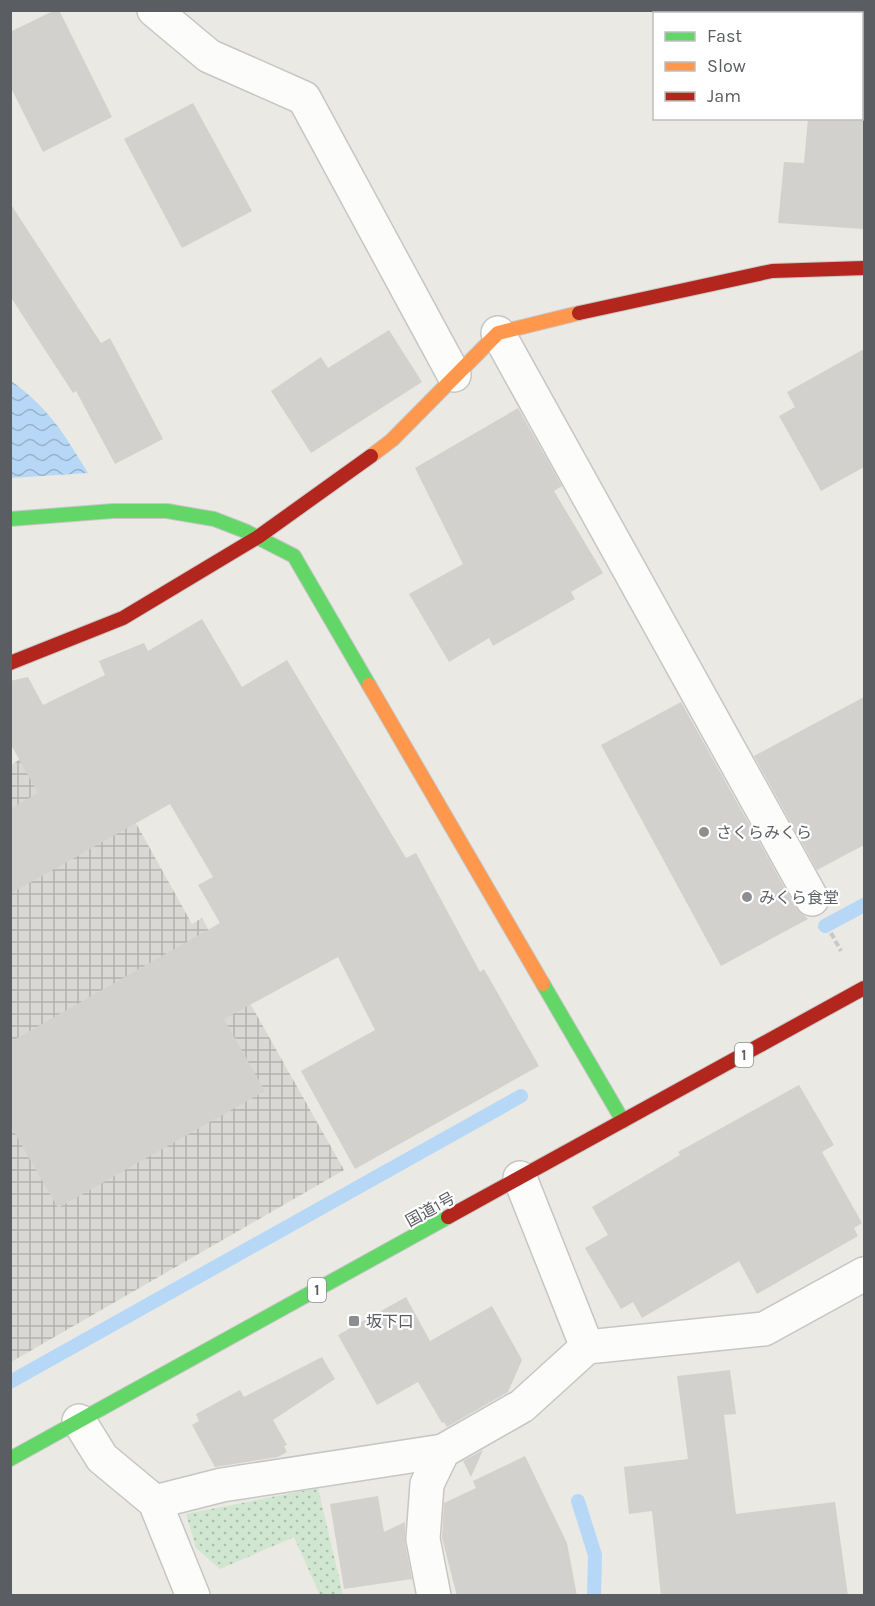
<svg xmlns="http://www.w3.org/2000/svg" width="875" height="1606" font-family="Karla,'Noto Sans JP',sans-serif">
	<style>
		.industrial { fill: url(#industrial-grid) }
		.grass { fill: url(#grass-dots) }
		.water { fill: url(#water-waves) }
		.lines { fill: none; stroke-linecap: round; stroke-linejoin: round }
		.stream { stroke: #b6d8f6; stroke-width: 14 }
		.building { fill: #d2d1ce }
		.street-casing { stroke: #c6c6c5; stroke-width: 36 }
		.fast-casing { stroke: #c7c7c6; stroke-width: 16 }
		.slow-casing { stroke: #c7c7c6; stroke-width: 16 }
		.jam-casing { stroke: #c7c7c6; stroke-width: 16 }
		.path { stroke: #c4cac7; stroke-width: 4; stroke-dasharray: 6 3; stroke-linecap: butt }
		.street { stroke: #fcfcfb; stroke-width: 33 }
		.fast { stroke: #63d668; stroke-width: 14 }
		.slow { stroke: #ff974d; stroke-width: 14 }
		.jam { stroke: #b3261e; stroke-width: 14 }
		.poi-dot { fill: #8c8e90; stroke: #fff; stroke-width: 2 }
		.labels { text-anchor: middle; stroke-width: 4.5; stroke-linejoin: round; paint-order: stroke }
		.shield { fill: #fff; stroke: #8c8e91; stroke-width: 1.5 }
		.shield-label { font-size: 15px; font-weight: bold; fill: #5a5d62 }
		.poi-label { font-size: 16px; fill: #5a5d62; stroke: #fff; text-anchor: start }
		.street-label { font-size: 16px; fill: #5a5d62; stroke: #fff }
	</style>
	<defs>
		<pattern id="industrial-grid" width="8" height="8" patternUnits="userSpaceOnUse" patternTransform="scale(1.5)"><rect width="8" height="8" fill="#d9d8d4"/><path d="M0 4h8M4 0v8" fill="none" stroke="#b3b2af"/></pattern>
		<pattern id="grass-dots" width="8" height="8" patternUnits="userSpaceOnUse" patternTransform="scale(1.5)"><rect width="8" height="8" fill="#d1e6d0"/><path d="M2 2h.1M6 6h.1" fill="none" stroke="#adbeac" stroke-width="1.8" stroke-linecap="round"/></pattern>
		<pattern id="water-waves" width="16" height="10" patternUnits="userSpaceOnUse" patternTransform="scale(1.5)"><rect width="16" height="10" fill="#b6d8f6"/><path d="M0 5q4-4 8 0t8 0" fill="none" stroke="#97b2cb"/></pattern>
	</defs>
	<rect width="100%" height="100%" fill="#eae9e4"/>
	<path class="industrial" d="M78,719L192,924L202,918L344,1170L11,1362L10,766Z"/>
	<path class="grass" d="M318,1488L343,1595H320L294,1537L220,1569L196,1548L186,1514Z"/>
	<path class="water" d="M11,381C49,408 64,434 88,473L11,478Z"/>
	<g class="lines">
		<g class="stream">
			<path d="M825,926L864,905"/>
			<path d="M10,1382L521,1096"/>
			<path d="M578,1501L595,1555L594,1596"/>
		</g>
	</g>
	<g class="building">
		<path d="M55,10H59L112,117L43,152L10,86V32Z"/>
		<path d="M193,103L252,211L182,248L124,139Z"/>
		<path d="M808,118H864L863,229L778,223L784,162L804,163Z"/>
		<path d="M10,203L101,343L110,338L163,439L115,464L76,391L73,393L10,296Z"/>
		<path d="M389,330L422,382L311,453L271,391L321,357L328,368Z"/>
		<path d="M864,349V467L821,491L779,416L795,407L787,392Z"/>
		<path d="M518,408L562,486L554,491L603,573L571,592L575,599L493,646L489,638L449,662L409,594L463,564L415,468Z"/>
		<path d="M202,619L242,687L287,660L406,858L416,853L480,972L484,969L539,1066L355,1169L301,1071L375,1030L338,957L224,1019L265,1091L58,1208L10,1125V1042L220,923L198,885L213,877L170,804L10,894V809L38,793L10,743V681L28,677L43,705L105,675L99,661L144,643L148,651Z"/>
		<path d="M864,697V845L817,870L754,756Z"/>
		<path d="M681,702L796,908L808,919L721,966L601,745Z"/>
		<path d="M799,1085L834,1145L822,1152L862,1223L854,1228L858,1236L757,1294L739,1261L642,1318L633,1302L621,1309L585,1248L608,1235L592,1207L680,1155L678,1152Z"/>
		<path d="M406,1297L430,1341L492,1306L522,1360L508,1392L447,1427L444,1422L442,1423L418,1382L377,1405L338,1335Z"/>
		<path d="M322,1357L335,1379L273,1420L287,1445L284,1446L287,1452L278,1457L215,1467L192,1425L199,1421L196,1414L240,1390L244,1397Z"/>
		<path d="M730,1370L736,1414L724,1415L736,1514L835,1502L848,1596H661L652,1511L629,1514L624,1467L688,1459L677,1376Z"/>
		<path d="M483,1450L471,1477L463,1461Z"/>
		<path d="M525,1456L567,1543L577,1596H457L442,1538L444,1503L476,1488L473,1481Z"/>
		<path d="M378,1496L384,1532L405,1522V1542L412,1579L344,1589L330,1504Z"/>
	</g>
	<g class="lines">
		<g class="street-casing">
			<g id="street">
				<path d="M154,10L209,56L304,98L454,375"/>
				<path d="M498,333L812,899"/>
				<path d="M520,1178L587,1347"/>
				<path d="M79,1421L102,1458L155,1502L193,1596"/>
				<path d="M155,1502L222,1485L443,1451"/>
				<path d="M434,1596L423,1539L427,1484L443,1451L522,1406L587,1347L764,1329L864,1274"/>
			</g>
		</g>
		<g class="fast-casing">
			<g id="fast">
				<path d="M10,519L113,511H167L214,519L245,531L294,556L369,685"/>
				<path d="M543,984L623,1121"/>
				<path d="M10,1459L448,1217"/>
			</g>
		</g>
		<g class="slow-casing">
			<g id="slow">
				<path d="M371,456L392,440L498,333L579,313"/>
				<path d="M369,685L543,984"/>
			</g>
		</g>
		<g class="jam-casing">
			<g id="jam">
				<path d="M579,313L772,271L864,268"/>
				<path d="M10,663L123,618L258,537L371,456"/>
				<path d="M448,1217L864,988"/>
			</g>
		</g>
		<path class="path" d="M831,933L841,951"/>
		<use href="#street" class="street"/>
		<use href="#fast" class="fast"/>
		<use href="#slow" class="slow"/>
		<use href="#jam" class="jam"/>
	</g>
	<g class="poi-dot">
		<circle cx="704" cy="832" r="6"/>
		<circle cx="747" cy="897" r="6"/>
		<rect x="348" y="1315" width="12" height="12" rx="3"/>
	</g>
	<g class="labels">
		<g class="shield">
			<rect x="735" y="1043" width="18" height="24" rx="4.5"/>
			<rect x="308" y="1278" width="18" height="24" rx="4.5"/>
		</g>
		<g class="shield-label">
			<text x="744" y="1060">1</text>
			<text x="317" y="1295">1</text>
		</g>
		<g class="poi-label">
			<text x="716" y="838">さくらみくら</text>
			<text x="759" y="903">みくら食堂</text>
			<text x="366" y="1327">坂下口</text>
		</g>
		<g class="street-label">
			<text transform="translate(430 1209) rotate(-29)" y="6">国道1号</text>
		</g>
	</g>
	<rect width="875" height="1606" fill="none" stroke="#5a5d62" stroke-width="24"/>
	<rect x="653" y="12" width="210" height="108" fill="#ffffff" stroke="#bdbec0" stroke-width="1.5"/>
	<rect x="665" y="32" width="30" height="9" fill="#63d668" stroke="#bdbec0" stroke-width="1.5"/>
	<text x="707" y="42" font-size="18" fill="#5a5d62">Fast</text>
	<rect x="665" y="62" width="30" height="9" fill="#ff974d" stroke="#bdbec0" stroke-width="1.5"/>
	<text x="707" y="72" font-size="18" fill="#5a5d62">Slow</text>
	<rect x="665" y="92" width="30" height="9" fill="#b3261e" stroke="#bdbec0" stroke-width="1.5"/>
	<text x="707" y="102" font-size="18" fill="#5a5d62">Jam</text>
</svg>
